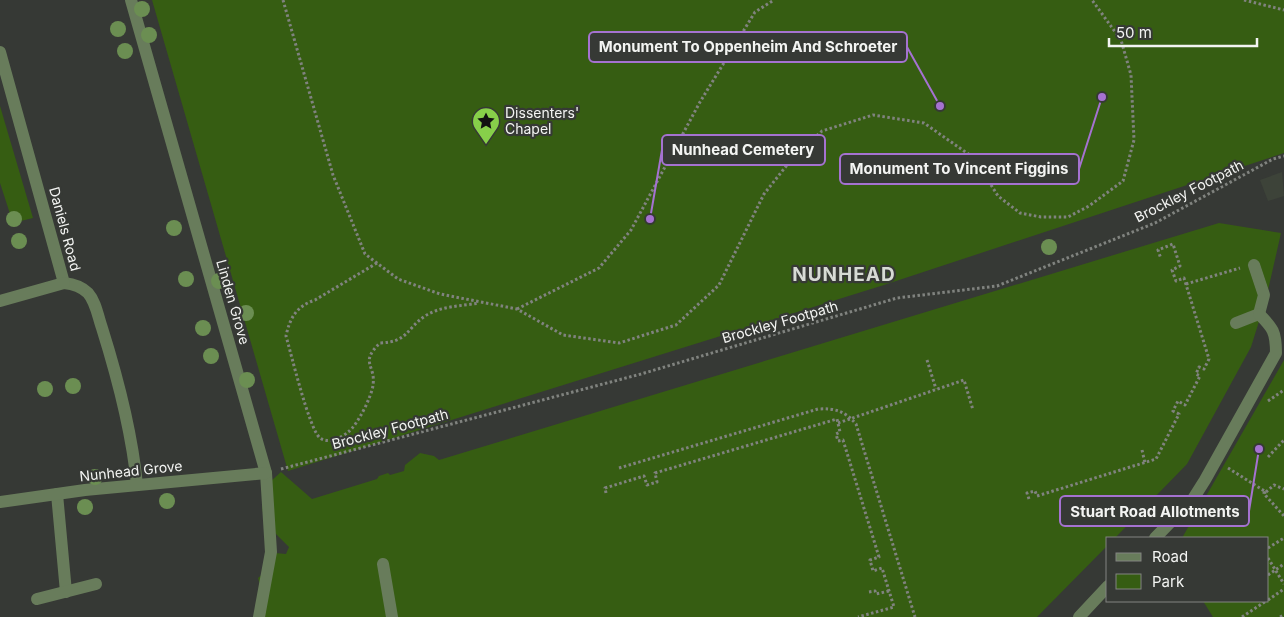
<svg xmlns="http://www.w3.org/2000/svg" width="1284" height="617" font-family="Inter,sans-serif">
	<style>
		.built { fill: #3d4339 }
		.green { fill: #365d12 }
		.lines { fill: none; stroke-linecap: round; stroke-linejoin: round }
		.path { stroke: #80837f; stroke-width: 3; stroke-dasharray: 2.5 2.5; stroke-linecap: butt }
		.minor { stroke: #687c5b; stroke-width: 12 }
		.tree { fill: #6b8e52 }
		.labels { text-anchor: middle; stroke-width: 4.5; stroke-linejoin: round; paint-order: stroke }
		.poi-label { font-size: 14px; fill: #f3f4f2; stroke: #363935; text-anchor: start }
		.street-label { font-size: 14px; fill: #f3f4f2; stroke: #363935 }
		.district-label { font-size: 19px; font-weight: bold; letter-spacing: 1px; fill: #d7dbd5; stroke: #363935 }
		.leader { fill: none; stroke: #a572d1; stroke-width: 2 }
		.callout-dot { fill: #a572d1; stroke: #363935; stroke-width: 2 }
		.callout { fill: #363935; stroke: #a572d1; stroke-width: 2 }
		.callout-label { font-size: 15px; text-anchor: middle; font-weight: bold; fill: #f3f4f2 }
	</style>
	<rect width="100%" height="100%" fill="#363935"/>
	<path class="built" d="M1282,172L1284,196L1268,201L1260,180Z"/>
	<g class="green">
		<path d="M152,0H1284V153L884,285L288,471Z"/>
		<path d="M0,106L33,218L13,223L0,183Z"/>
		<path d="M1219,223L1281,233L1266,299L1251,347L1187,464L1115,538H1108V545L1037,617H262L263,597L258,578L265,572L275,553L286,554L289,547L276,534L264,518L262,507L271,481L281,472L312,499L377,479L379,476L388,473L390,475L404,471L405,465L420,453L434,456L439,460Z"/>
		<path d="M1284,360V617H1213L1203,601H1268V538H1182Z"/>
	</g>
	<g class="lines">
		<g class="path">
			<path d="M283,0L333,175L365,254L398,279L440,294L517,309L563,335L619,343L676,325L719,285L764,194L795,155L822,131L873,115L924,123L974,158L998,196L1020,213L1041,217H1068L1089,206L1123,181L1134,140L1131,75L1121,40L1092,0"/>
			<path d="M1244,0L1284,10"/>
			<path d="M377,263L315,300C297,306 290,317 286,336C291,353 309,429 320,438C329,444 341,438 348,432C357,426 372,396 373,385C376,365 359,363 380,343C408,342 406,329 425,316C440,306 462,306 479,303"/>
			<path d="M1186,284L1240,268"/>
			<path d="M517,309L599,268L631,230L700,102L755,12L774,0"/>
			<path d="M927,360L936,389"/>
			<path d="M1268,401L1284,390"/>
			<path d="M838,423L964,380L973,410"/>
			<path d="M1142,450L1145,463"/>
			<path d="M1268,457L1284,440"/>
			<path d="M619,468L818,409C835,408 845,411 856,424L915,617"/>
			<path d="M1228,468L1266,492L1264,493L1266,496L1284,516"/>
			<path d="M281,469L641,374L897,298L997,286L1155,223L1273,159L1284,156"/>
			<path d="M1266,492L1274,485L1284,489"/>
			<path d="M606,493L605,488L644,476L647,485L657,482L655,473L837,419L840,432L836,434L838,441L843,440L879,557L870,560L873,571L882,568L894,607L858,617"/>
			<path d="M1029,499L1027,493L1035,491L1037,496L1156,459L1179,414L1173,411L1178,401L1185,405L1200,376L1196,374L1199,367L1204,369L1209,359L1184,278L1176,281L1172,270L1180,266L1173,244L1158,250L1161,259"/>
			<path d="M1268,548L1284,538"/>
			<path d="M1268,558L1284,584"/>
			<path d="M1268,575L1284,564"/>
			<path d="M869,592L875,591L876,594L889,591"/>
			<path d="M1268,600L1284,589"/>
			<path d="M1242,617L1266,601"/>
			<path d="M1280,617L1284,615"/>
		</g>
		<g class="minor">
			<path d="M131,0L266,473L271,552L259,617"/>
			<path d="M0,52L64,283C73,284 81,286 88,293C96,302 98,317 102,328C118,379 132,432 137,485"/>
			<path d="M0,301L64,283"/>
			<path d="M1236,323L1259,314L1264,295L1254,265"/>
			<path d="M57,494L66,592"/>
			<path d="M0,502L85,490L266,473"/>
			<path d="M1155,538L1193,499L1205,480L1276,353C1276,332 1273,328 1259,314"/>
			<path d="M383,564L392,617"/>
			<path d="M37,599L96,584"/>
			<path d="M1079,617L1108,586"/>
		</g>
	</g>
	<g class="tree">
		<circle cx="142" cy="9" r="8"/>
		<circle cx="118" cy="29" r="8"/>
		<circle cx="149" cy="35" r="8"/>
		<circle cx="125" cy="51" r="8"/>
		<circle cx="14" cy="219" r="8"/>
		<circle cx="174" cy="228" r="8"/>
		<circle cx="19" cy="241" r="8"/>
		<circle cx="1049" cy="247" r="8"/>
		<circle cx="186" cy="279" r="8"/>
		<circle cx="219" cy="281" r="8"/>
		<circle cx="246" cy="313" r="8"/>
		<circle cx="203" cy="328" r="8"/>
		<circle cx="211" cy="356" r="8"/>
		<circle cx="247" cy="380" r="8"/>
		<circle cx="73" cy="386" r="8"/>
		<circle cx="45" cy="389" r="8"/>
		<circle cx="95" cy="477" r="8"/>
		<circle cx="167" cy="501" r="8"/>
		<circle cx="85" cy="507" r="8"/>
	</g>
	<defs>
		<g id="sight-pin" transform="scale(1.4375)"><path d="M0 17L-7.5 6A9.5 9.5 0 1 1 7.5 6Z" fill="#87cf4a" stroke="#363935"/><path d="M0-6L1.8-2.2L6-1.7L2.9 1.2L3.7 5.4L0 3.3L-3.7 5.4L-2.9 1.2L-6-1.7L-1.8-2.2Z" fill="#111"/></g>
	</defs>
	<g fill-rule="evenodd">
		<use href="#sight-pin" x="486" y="121"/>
	</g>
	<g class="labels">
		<g class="poi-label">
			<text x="505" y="118">Dissenters'<tspan x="505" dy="16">Chapel</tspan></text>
		</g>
		<g class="street-label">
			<text transform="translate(1189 191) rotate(-27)" y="5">Brockley Footpath</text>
			<text transform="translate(65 229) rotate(75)" y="5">Daniels Road</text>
			<text transform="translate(233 302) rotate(74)" y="5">Linden Grove</text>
			<text transform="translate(780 322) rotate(-16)" y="5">Brockley Footpath</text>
			<text transform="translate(390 429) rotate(-15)" y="5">Brockley Footpath</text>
			<text transform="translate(131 471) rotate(-6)" y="5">Nunhead Grove</text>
		</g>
		<g class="district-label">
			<text x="844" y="281">NUNHEAD</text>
		</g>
	</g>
	<path class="leader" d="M940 106L907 47M650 219L662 150M1102 97L1079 169M1259 449L1249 511"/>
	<g class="callout-dot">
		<circle cx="940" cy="106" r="5"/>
		<circle cx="650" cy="219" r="5"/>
		<circle cx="1102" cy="97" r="5"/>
		<circle cx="1259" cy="449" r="5"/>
	</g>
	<g class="callout">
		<rect x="589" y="32" width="318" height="30" rx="5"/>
		<rect x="662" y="135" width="163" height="30" rx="5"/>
		<rect x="840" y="154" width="239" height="30" rx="5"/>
		<rect x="1060" y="496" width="189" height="30" rx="5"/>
	</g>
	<g class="callout-label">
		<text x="748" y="52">Monument To Oppenheim And Schroeter</text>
		<text x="743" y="155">Nunhead Cemetery</text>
		<text x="959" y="174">Monument To Vincent Figgins</text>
		<text x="1155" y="517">Stuart Road Allotments</text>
	</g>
	<rect x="1106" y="537" width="162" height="65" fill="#363935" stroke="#828481"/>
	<rect x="1116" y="553" width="25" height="8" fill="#687c5b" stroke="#828481"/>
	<text x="1152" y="562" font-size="15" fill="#f3f4f2">Road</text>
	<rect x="1116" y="574" width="25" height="15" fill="#365d12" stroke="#828481"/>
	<text x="1152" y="587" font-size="15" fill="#f3f4f2">Park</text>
	<path d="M1109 38v8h148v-8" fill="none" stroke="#f3f4f2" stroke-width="2.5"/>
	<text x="1116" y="38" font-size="15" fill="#f3f4f2" stroke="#363935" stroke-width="4" paint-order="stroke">50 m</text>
</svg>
